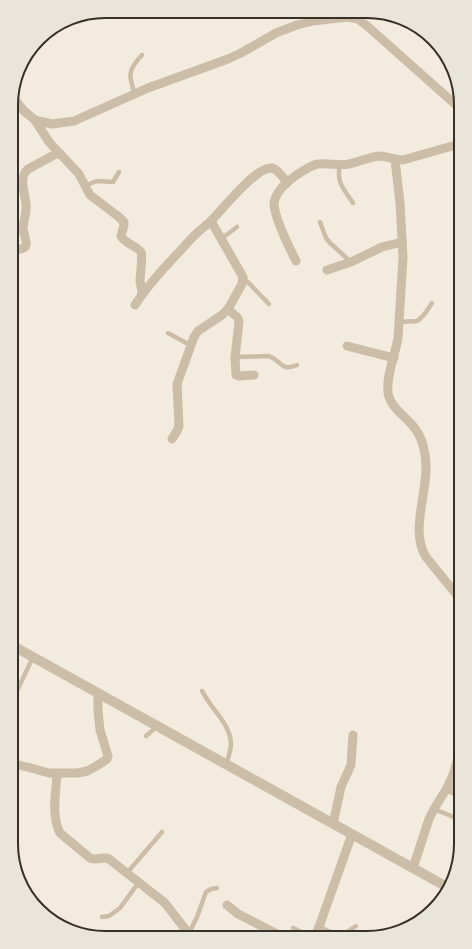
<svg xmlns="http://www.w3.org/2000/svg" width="472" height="949" font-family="'Noto Sans',sans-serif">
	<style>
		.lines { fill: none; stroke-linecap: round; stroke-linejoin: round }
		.service { stroke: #cbbda8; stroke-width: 4.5 }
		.minor { stroke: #cbbda8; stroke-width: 9 }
		.tertiary { stroke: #cbbda8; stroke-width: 10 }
		.rim { fill: none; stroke: #382f28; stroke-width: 2 }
	</style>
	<rect width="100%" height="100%" fill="#f3ebdd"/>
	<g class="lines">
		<g class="service">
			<path d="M135,94C128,75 128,70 142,55"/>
			<path d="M340,165C336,183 344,189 353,203"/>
			<path d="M86,185L97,181L113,182L119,172"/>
			<path d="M320,222L326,238L330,243L351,262"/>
			<path d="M221,239L237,227"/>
			<path d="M243,277L269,304"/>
			<path d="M399,322L417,321C424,317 428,309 432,303"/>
			<path d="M168,333L190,345"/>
			<path d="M235,357L269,356C282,361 281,372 297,365"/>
			<path d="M202,691C205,696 208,701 211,705C219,716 230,728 231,743C231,751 228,758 226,765"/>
			<path d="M16,693L33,657"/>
			<path d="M146,736L152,731L157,726"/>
			<path d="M434,809L456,818"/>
			<path d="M127,873L162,832"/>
			<path d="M102,917L109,916L120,908L139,882"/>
			<path d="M319,927L336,934"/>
			<path d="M293,928L306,934"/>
			<path d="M189,933L197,917L206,892L211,889L217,888"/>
			<path d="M344,934L356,926"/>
		</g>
		<g class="minor">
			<path d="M12,96L24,111L35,120L52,124L74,121L148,88L228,59L241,53L276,33L297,25L313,21L348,17L358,19L366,25L456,105"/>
			<path d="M35,120L49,142L79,174L90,195L119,217L124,222V225L121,236C125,244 136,245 141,252C143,257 140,275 140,281C141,286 142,290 142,294"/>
			<path d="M395,160L400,203L403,257L398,338C395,355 386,377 388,392C389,406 405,416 413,426C422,436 426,453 426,466C427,495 410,531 426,557L456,594L459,600"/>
			<path d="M13,250C16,250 22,249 25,247C28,244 24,234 23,229C23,221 27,213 26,204C25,193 18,178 28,169L58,153"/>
			<path d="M296,261C289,247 274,218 274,203C275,196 281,187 287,183C292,177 311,165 318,164C329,163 339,166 349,164C359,162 369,157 379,156C387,156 394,160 403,160L456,145"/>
			<path d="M327,270L351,262L382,247L402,242"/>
			<path d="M135,305C148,285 164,268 180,251C186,245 191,238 197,233C201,229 207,225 211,221C222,210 256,166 272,168C278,169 283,178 287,182"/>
			<path d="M228,309L238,318L239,322L235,357L236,375L239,376L254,375"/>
			<path d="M347,346L394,358"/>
			<path d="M172,439L177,431L179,426L177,384L194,337L198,331L222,315L228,309L242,284L243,277L211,221"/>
			<path d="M15,764L31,768L49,773H78L87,771L95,767L107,759L108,756L100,730L98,711V693"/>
			<path d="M57,774C56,792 51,816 60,833L90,858C97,861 102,856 109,859L165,903L185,929L192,936"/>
			<path d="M447,788L460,794"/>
			<path d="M333,824L341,787L351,765L353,735"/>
			<path d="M413,868L429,819L434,809L447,788L453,775L460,752"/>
			<path d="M227,905L238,914L244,917L279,935"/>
			<path d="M316,934L319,927L352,834"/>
		</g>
		<path class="tertiary" d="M15,647L447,887"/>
	</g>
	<path d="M0 0H472V949H0ZM105 18H367A87 87 0 0 1 454 105V844A87 87 0 0 1 367 931H105A87 87 0 0 1 18 844V105A87 87 0 0 1 105 18Z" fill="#eae5da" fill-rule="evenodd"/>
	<path class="rim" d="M105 18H367A87 87 0 0 1 454 105V844A87 87 0 0 1 367 931H105A87 87 0 0 1 18 844V105A87 87 0 0 1 105 18Z"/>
</svg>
